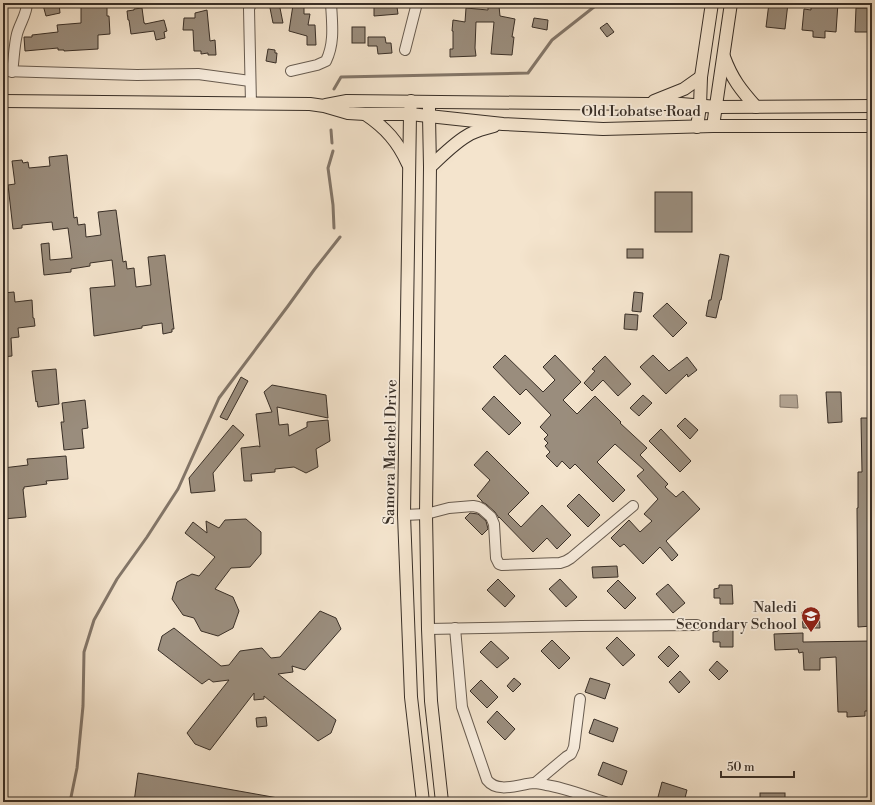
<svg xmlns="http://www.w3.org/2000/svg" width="875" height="805" font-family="'Libre Bodoni',serif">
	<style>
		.water { fill: #b4a695; stroke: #837669 }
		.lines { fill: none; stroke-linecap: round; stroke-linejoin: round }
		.stream { stroke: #837669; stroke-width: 3 }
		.building { fill: #9a8d7d; stroke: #392f27 }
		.minor-casing { stroke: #685c50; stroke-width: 12 }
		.major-casing { stroke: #392f27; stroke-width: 14 }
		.minor { stroke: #f8edde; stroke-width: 10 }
		.major { stroke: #f4e4cd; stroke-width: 12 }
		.labels { text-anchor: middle; stroke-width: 3.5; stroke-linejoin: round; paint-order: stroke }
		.street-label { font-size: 15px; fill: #392f27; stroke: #f8edde }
		.poi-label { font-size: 15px; fill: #392f27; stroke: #f8edde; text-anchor: end }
	</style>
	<rect width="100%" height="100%" fill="#f4e4cd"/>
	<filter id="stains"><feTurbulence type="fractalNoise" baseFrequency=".005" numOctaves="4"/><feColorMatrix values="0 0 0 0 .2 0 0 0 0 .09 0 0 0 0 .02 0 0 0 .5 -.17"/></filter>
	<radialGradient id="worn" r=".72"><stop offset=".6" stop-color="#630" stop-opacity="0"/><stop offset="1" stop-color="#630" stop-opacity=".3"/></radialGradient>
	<path class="water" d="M780,395H797L798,408L780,407Z"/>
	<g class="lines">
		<g class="stream">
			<path d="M334,89L341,77L528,73L552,40L599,3"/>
			<path d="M331,130L332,143"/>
			<path d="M333,151L328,168L333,205L334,228"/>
			<path d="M70,802L77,768L83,706L84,652L94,620L117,579L147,537L178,489L219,398L288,306L314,270L340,237"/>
		</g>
	</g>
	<g class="building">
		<path d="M51,3H59L60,13L46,16L43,5Z"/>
		<path d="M81,3H107V16H109L110,34L98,35V49L64,51V50H58V48L25,51L24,37H32V35L58,32L57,25L81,23Z"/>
		<path d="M269,3H279L283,23H273Z"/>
		<path d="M374,3H388V7H397L398,14L374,16Z"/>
		<path d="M769,3H788L785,29L766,27Z"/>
		<path d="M811,3H838L836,32L825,31V38L813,37V31L802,30L804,9L811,10Z"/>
		<path d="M293,5L304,7V14H310L308,25H315L316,45H307V36L289,31Z"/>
		<path d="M499,6L500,16L515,19L512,37H514L512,55L491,54L494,22H476L475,48L476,56L450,57V49H453V31H452L453,20L465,22L466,8L488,10V7Z"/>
		<path d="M142,8L144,23H145V24L164,20L167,31L164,32L165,38L156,40L154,31L131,34L129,20H128L127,11L134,10V9Z"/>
		<path d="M856,8H872V32H855Z"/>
		<path d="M207,10L210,41L215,40L216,55H208V53L201,54V51H194L193,30H183L184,18H195V13Z"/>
		<path d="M534,18L548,20L547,30L532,27Z"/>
		<path d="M607,23L614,32L607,37L600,28Z"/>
		<rect x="352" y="27" width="13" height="16"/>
		<path d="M368,37H385L386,43H391L392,53L378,54L377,46H368Z"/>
		<path d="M268,49L275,50V53H277L276,63L266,61Z"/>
		<path d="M67,155L74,218L77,217L78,225L85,224L86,237L101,235L98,212L116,210L123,262L126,261L127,269L134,268L136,287L151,285L148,257L165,255L174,329H172V332L163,334L162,323L142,326V328L94,336L90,288L115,286L112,260L90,263V266L71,269V272L44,275L41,244L49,243L50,260L72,258L68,228L53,230L52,222L22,225V228L13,229L8,185L15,184L12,161L22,160L23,163L28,162L29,168L50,166L49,157Z"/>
		<rect x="655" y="192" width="37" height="40"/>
		<rect x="627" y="249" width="16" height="9"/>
		<path d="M720,254L729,256L721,300H720L716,318L706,316L709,300H711Z"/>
		<path d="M14,292L15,302L32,300L33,318H34L35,326L18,328L19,337L11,338L12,356L3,357V293Z"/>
		<path d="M634,292L643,293L641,312L632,311Z"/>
		<path d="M667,303L687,323L673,337L653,316Z"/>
		<path d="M625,314L638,315L637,330L624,329Z"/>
		<path d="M505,355L543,392L555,380L543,367L555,355L581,382L563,400L577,414L595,396L621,422L620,423L647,448L640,455L668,484L665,487L676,497L683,491L700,509L666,541L678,555L672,561L660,547L643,564L624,544L620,547L611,538L629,520L640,532L652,521L644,514L658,499L637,476L644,470L615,444L597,462L625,490L613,502L575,464L570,469L562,461L557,467L546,456L550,452L545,446L548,443L544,439L548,435L540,427L551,415L526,389L520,395L493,367Z"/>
		<path d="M653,355L669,371L687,357L697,370L688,377L687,374L666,394L640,367Z"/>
		<path d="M605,356L631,384L618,396L603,380L592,391L584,383L595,371L592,369Z"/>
		<path d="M56,369L59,404L38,407L37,401L36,402L32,371Z"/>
		<path d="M241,377L248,381L227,420L220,417Z"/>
		<path d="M272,385L326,395L328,418L277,407L279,425L288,424L289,436L307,427V422L328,420L330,441L316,449L318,467L306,473L294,467L275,469V472L251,474L252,481H244L241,448L258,446L260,447L256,414L272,412L264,392Z"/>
		<path d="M826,392H841L842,422L828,423Z"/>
		<path d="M643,395L652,403L639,416L630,408Z"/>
		<path d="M494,396L521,423L509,435L482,409Z"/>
		<path d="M85,400L88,428L82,429L84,448L64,450L61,422H64L62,403Z"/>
		<path d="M685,418L698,430L690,439L677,426Z"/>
		<path d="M861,418H872V626L858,627L857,508H858V472H862Z"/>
		<path d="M233,425L244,435L213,473L215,491L191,493L189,478Z"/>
		<path d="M661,429L691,461L680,472L649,441Z"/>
		<path d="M487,451L529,493L508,514L521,527L542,505L571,535L557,549L547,538L533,552L499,517V518L495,512L486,504L482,502V501L477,496L490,480L474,465Z"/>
		<path d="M66,456L68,479L46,481L47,484L24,487V489H23L26,517L3,519V468L28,465L27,459Z"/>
		<path d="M579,494L600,515L588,527L567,506Z"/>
		<path d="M470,513L478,514L486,521L488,529L482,535L465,518Z"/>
		<path d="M246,519L261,532V554L250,567L231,568L215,589L233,597L239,611L233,628L218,636L201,631L194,618L183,615L172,599L177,582L192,574L199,576L215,557L185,533L193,522L207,533L206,521L219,528L225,520Z"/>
		<path d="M617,566L618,577L593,578L592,567Z"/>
		<path d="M498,579L515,596L505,607L487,590Z"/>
		<path d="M560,579L577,597L566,607L549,589Z"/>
		<path d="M618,580L636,598L625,609L607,591Z"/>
		<path d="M668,584L685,603L673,613L656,594Z"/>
		<path d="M719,585H732L733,604H720V598H714V589L719,588Z"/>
		<path d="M320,611L336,618L341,629L305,670L292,666L293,672L278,674L336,720L331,733L318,741L264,696V699L254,700V693L210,750L195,744L187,733L229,680L213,682L209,679L202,684L158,650L162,636L174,628L221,666L229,665L240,651L262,648L271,658L280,657Z"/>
		<path d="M819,611L820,628H803L802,612Z"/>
		<path d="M718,628H733V647H720V642H713V632L718,631Z"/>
		<path d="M803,633V642L872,641V711H865V716L847,717V712H838L836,657L820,658V670H804L803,652L799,653L798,649L775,650L774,634Z"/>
		<path d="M617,637L635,655L623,666L606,648Z"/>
		<path d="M552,640L570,658L559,669L541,651Z"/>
		<path d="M491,641L509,658L497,668L480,652Z"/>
		<path d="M669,646L679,656L668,667L658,657Z"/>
		<path d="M717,661L728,671L719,680L709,670Z"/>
		<path d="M680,671L690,682L679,693L669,682Z"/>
		<path d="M514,678L521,684L513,692L507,686Z"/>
		<path d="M590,678L610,684L605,699L585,692Z"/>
		<path d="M481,680L498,697L487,708L470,691Z"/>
		<path d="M497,711L515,729L505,740L487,722Z"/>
		<path d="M266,717L267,726L257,727L256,718Z"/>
		<path d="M594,719L618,728L613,742L589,733Z"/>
		<path d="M603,762L627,771L622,785L598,775Z"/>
		<path d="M138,773L278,798V802H134Z"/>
		<path d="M662,782L687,790L684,802H676L658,797Z"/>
		<rect x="760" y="793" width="25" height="9"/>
	</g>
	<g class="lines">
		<g class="minor-casing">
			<g id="minor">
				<path d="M251,3L249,9L251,104"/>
				<path d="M405,50L417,3"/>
				<path d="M3,71L137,75L198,74L250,81"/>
				<path d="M291,71L317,65L326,61C335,43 332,23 331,3"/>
				<path d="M12,72C14,59 14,46 17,34C20,23 27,14 27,3"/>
				<path d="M404,515L426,514L449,508L473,506L478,507L482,509L491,517L494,524L496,558L499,564L502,565L560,563L566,561L571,558L633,506"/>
				<path d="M455,628L462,707L487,780C498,794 519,784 534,783C538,783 542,784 546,785C566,788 585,796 605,802"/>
				<path d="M428,629L581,626L697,625"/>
				<path d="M535,783L566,757L571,754L574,747L580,699"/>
			</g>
		</g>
		<g class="major-casing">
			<g id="major">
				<path d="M724,57C732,79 741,90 756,107"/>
				<path d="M3,101L310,104L324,106L348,113L365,114H410L503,124L603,129L713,126H872"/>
				<path d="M411,101L410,114L404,515L411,697L423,802"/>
				<path d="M654,101L684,89L701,77"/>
				<path d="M429,102V116L430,167L426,514L428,629L431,701L442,802"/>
				<path d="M326,105L347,101L647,104H681L717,107L872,106"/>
				<path d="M365,114C386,128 398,142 408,164"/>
				<path d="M713,126L731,3"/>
				<path d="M697,127L700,106L701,77L712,3"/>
				<path d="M430,167C442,156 455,142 470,134C478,130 486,128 494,126"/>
			</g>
		</g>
		<use href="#minor" class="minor"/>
		<use href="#major" class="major"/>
	</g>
	<defs>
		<g id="school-pin" transform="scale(1)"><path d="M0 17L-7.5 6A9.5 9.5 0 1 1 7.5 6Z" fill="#8f2418" stroke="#f8edde"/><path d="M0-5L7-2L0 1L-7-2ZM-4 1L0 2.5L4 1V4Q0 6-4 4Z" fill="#fff"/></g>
	</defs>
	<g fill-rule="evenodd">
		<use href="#school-pin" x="811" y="616"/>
	</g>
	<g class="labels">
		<g class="street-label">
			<text x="641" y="116">Old Lobatse Road</text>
			<text transform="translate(390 452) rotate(-89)" y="5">Samora Machel Drive</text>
		</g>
		<g class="poi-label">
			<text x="797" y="612">Naledi<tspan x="797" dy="17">Secondary School</tspan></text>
		</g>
	</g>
	<rect width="875" height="805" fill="none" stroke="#f4e4cd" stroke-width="16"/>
	<rect x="4" y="4" width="867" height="797" fill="none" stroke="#392f27" stroke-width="2"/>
	<rect x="8" y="8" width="859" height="789" fill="none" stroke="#392f27"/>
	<path d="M721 771v6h73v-6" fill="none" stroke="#392f27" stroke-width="2"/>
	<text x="727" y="771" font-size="12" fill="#392f27" stroke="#f8edde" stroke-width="3" paint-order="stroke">50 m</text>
	<rect width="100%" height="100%" filter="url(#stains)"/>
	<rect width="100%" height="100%" fill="url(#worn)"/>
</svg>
